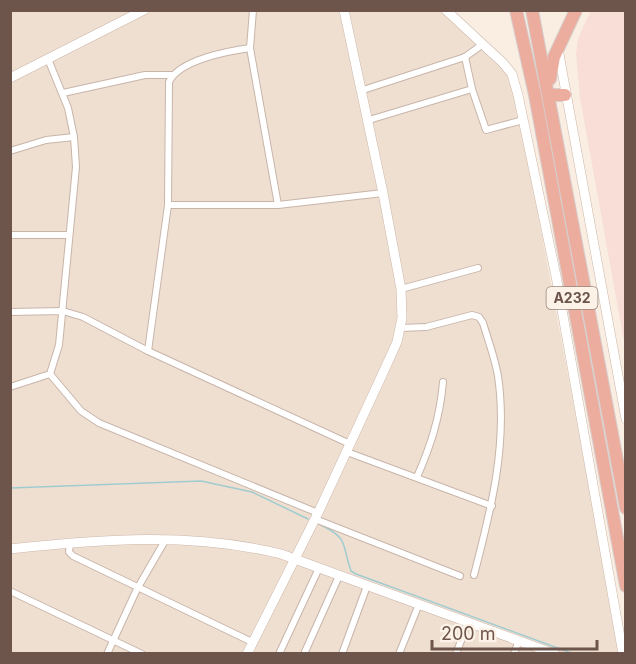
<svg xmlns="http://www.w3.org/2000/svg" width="636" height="664" font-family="Inter,sans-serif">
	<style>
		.residential { fill: #efdfd1 }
		.commercial { fill: #f8ded6 }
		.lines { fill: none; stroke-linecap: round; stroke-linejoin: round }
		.stream { stroke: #a0ccd0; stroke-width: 1.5 }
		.street-casing { stroke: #c8b5aa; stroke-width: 8 }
		.secondary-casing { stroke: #cdb7aa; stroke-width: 10 }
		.highway-casing { stroke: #d6cfcd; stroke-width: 14 }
		.street { stroke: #fff; stroke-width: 6 }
		.secondary { stroke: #fff; stroke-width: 9 }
		.highway { stroke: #ecad9f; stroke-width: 12 }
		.labels { text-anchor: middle; stroke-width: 5; stroke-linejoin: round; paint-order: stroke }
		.shield { fill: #fcf2e7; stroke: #98847a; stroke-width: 1.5 }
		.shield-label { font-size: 14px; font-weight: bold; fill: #6d554b }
	</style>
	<rect width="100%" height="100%" fill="#f9eee1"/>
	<path class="residential" d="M10,11H441L500,64L508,73L519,113L620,653H11Z"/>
	<path class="commercial" d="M591,10L625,11V347L580,98L576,54L578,39Z"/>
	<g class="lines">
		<g class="stream">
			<path d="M10,488L201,481L252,492L308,519"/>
			<path d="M319,524C350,539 341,543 351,571L356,574L574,654"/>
		</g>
		<g class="street-casing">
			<g id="street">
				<path d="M253,10L250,48L278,205"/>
				<path d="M472,89L486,130L523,120"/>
				<path d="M363,90L465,57L483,44"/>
				<path d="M63,93L145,75H172"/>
				<path d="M369,120L472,89L465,57"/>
				<path d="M10,151L46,140L74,137"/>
				<path d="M168,205L169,82C179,60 228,51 250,48"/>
				<path d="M10,235H69"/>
				<path d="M401,289L478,268"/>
				<path d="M10,312L63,311L83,317L148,351L350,444"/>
				<path d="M401,328L426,327L472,315L479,317L483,323C488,340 495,358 498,376C508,444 491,510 474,575"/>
				<path d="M148,351L168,205H278L383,193"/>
				<path d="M50,374L81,411L99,423L318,513"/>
				<path d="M10,387L50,374L59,345L76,167L74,137L68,108L48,59"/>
				<path d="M347,452L492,506"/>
				<path d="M417,477C431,445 440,417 443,382"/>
				<path d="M315,519L460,576"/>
				<path d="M70,543L69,552L73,556L252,642"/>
				<path d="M10,591L142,654"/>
				<path d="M107,654L137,589L166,539"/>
				<path d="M279,654L319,568"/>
				<path d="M304,654L339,576"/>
				<path d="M342,654L367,586"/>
				<path d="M399,654L419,604"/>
				<path d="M456,654L468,622"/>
				<path d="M514,654L519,640"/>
			</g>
		</g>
		<g class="secondary-casing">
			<g id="secondary">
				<path d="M446,10L503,63L512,74L518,95L556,276L623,654"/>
				<path d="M558,49L626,419"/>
				<path d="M10,78L144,10"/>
				<path d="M10,549C102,539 191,532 281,554L555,654"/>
				<path d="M247,654L318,513L382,375L397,342L402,318L401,289L383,193L344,10"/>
			</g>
		</g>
		<g class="highway-casing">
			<g id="highway">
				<path d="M516,10L535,95L626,586"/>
				<path d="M532,10L626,508"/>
				<path d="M550,79L554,57L576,10"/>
				<path d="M550,95H565"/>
			</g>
		</g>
		<use href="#street" class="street"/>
		<use href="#secondary" class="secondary"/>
		<use href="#highway" class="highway"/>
	</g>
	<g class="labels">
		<rect class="shield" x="546.5" y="287" width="51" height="22" rx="4.5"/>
		<g class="shield-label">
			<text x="572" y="303">A232</text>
		</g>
	</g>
	<rect width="636" height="664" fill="none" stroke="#6d554b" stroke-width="24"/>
	<path d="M432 640v9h165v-9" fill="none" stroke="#6d554b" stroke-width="3"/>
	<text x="441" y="640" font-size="18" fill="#6d554b" stroke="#fcf2e7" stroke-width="4.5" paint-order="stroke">200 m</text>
</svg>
